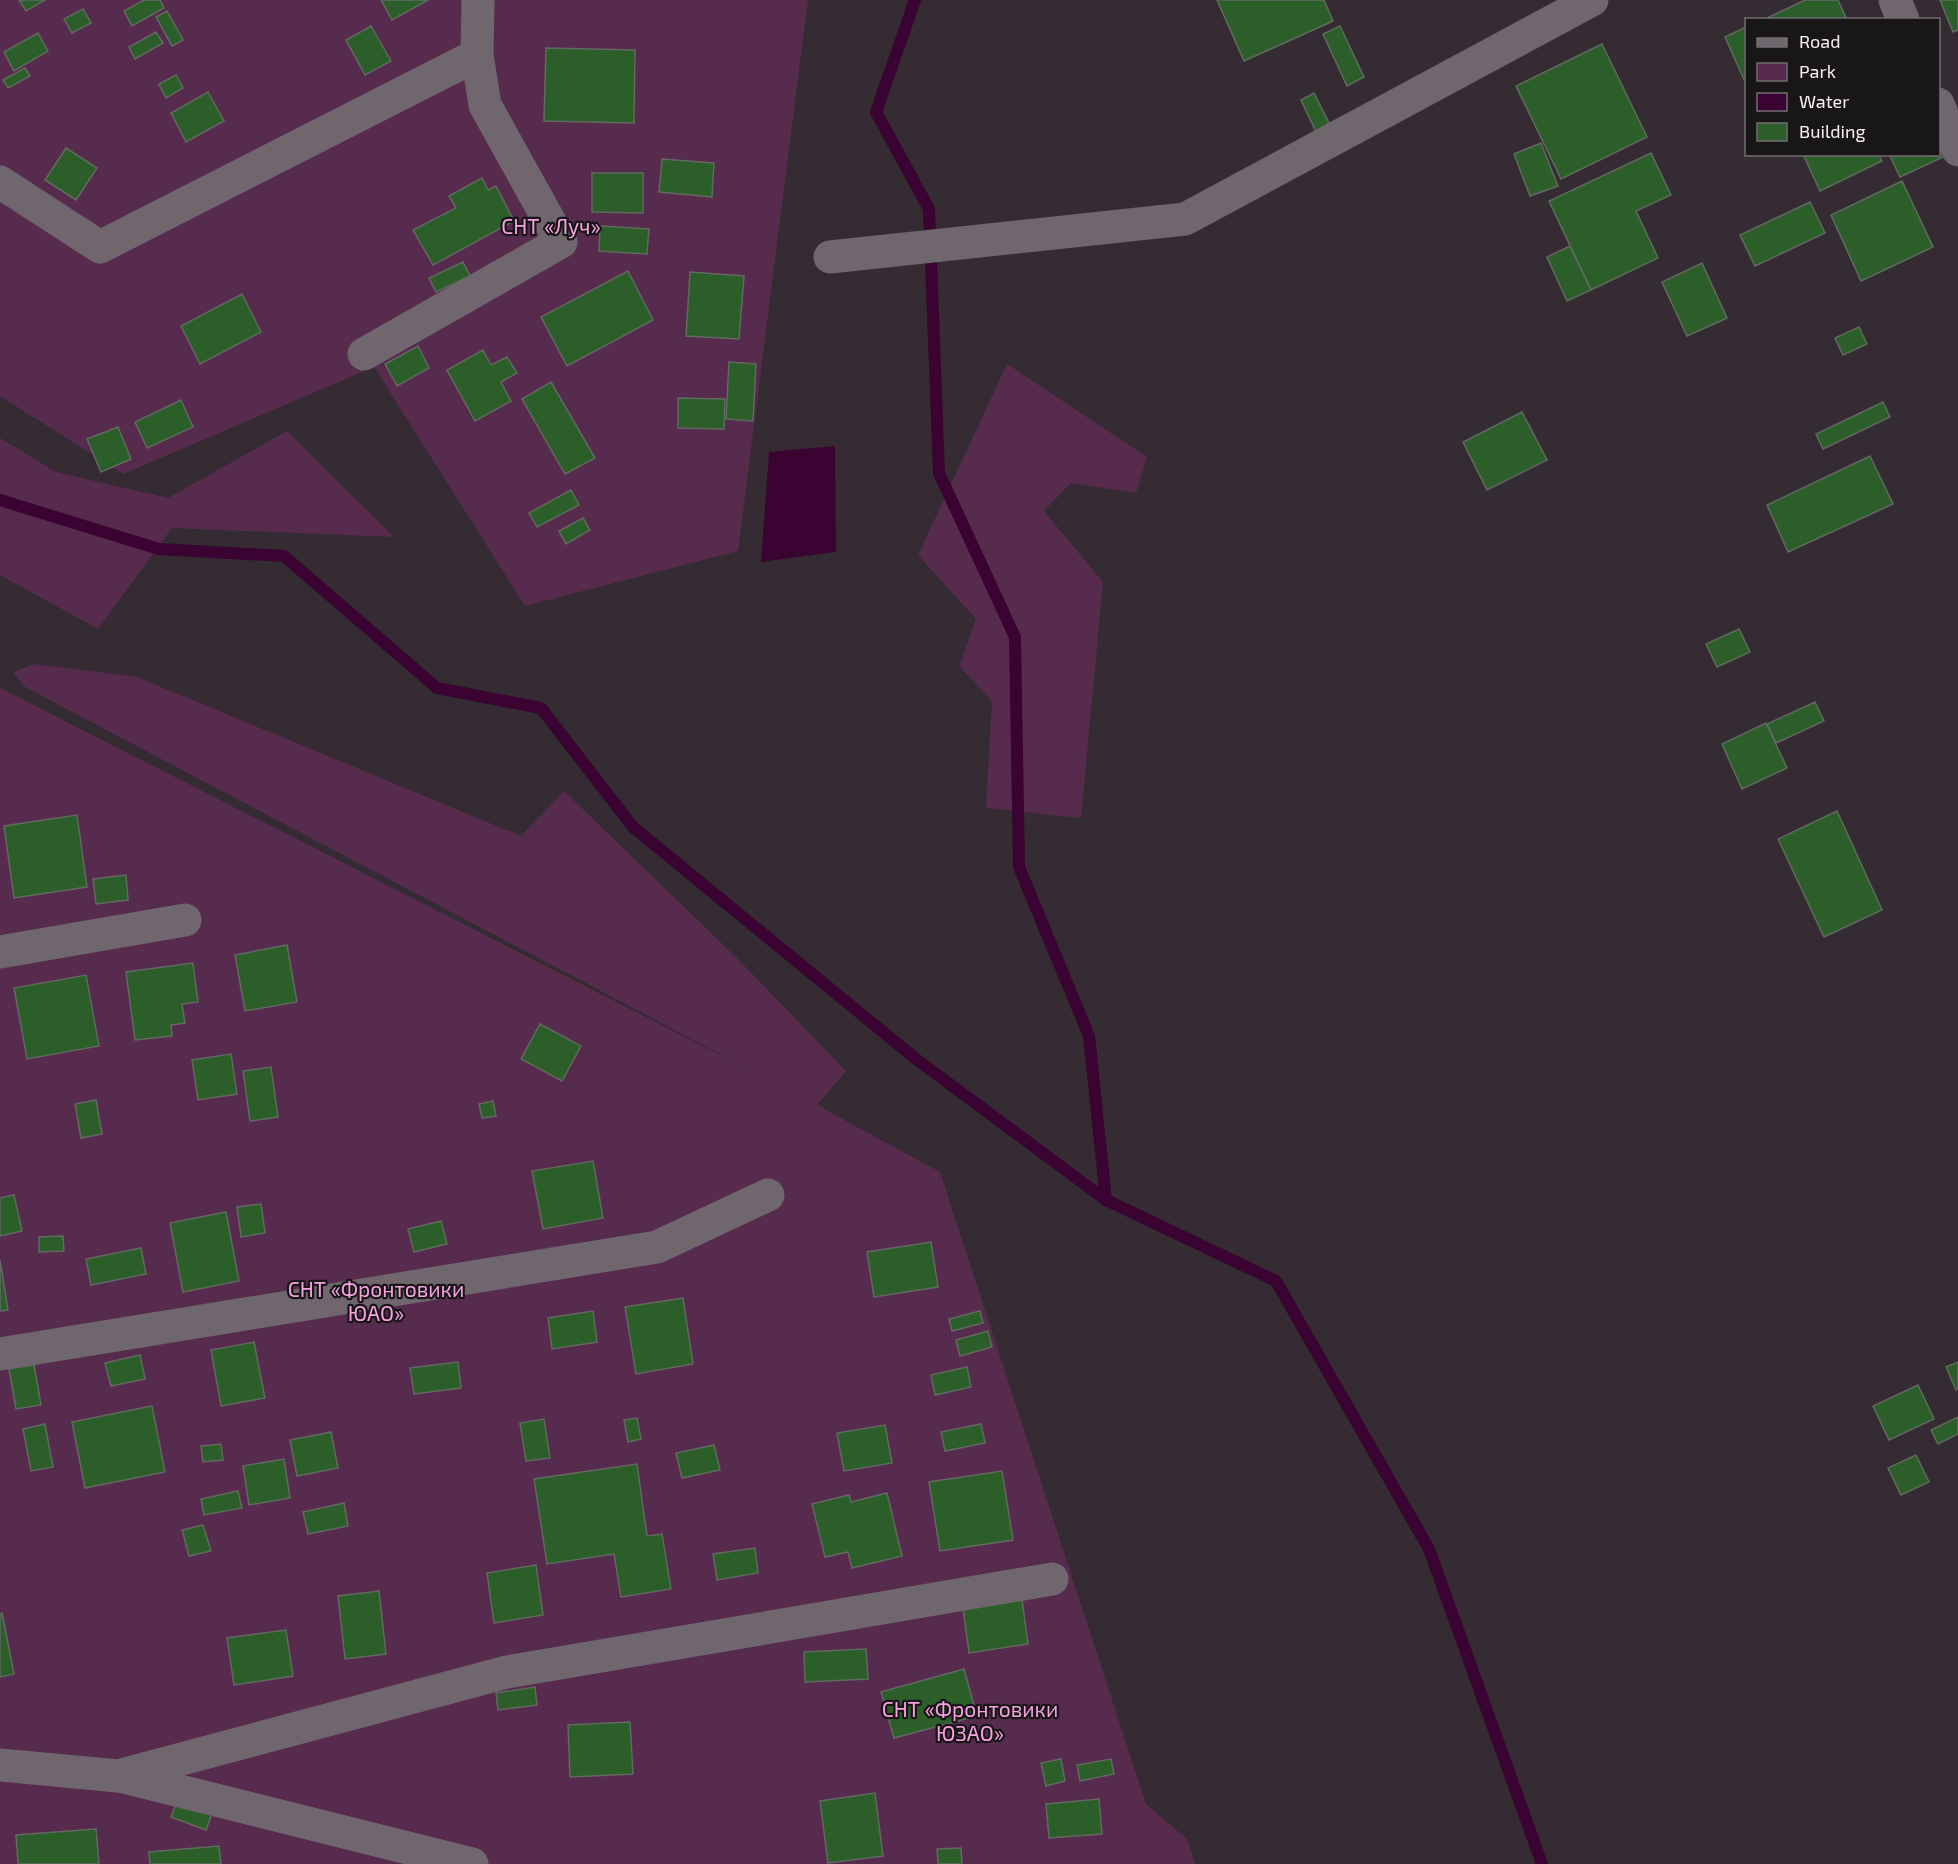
<svg xmlns="http://www.w3.org/2000/svg" width="1958" height="1864" font-family="'Exo 2',sans-serif">
	<style>
		.green { fill: #572b4d }
		.water { fill: #3a0331 }
		.lines { fill: none; stroke-linecap: round; stroke-linejoin: round }
		.stream { stroke: #3a0331; stroke-width: 12 }
		.building { fill: #2b5e29; stroke: #626961; stroke-width: 1.5 }
		.minor { stroke: #70676e; stroke-width: 33 }
		.labels { text-anchor: middle; stroke-width: 4.5; stroke-linejoin: round; paint-order: stroke }
		.park-label { font-size: 21px; fill: #f7a1e1; stroke: #191618 }
	</style>
	<rect width="100%" height="100%" fill="#342c32"/>
	<g class="green">
		<path d="M0,0H808L738,551L525,606L374,367L123,474L0,396Z"/>
		<path d="M1007,364L1147,457L1136,493L1071,483L1044,511L1103,582L1081,818L986,808L992,701L959,666L976,619L918,555Z"/>
		<path d="M287,431L394,537L172,528L98,629L0,575V438L56,472L168,498Z"/>
		<path d="M35,664L137,677L521,836L564,791L736,957L846,1071L817,1105L940,1172L1146,1804L1187,1839L1195,1864H0V688L760,1075L25,687L13,672Z"/>
	</g>
	<path class="water" d="M835,446L836,552L761,562L769,452Z"/>
	<g class="lines">
		<g class="stream">
			<path d="M915,0L876,112L929,209L939,473L1015,637L1019,867L1089,1036L1106,1200"/>
			<path d="M0,500L159,549L284,556L437,688L541,708L633,827L916,1059L1106,1200L1276,1281L1429,1549L1542,1864"/>
		</g>
	</g>
	<g class="building">
		<path d="M19,0H45L26,11Z"/>
		<path d="M144,0H160L164,8L132,26L124,11Z"/>
		<path d="M381,0H428L392,20Z"/>
		<path d="M1217,0H1324L1333,21L1244,61Z"/>
		<path d="M1805,0H1838L1847,20H1763Z"/>
		<path d="M1940,0H1958V30L1953,32Z"/>
		<path d="M83,9L91,23L72,33L64,19Z"/>
		<path d="M167,11L183,40L172,46L156,17Z"/>
		<path d="M371,26L391,61L365,75L346,40Z"/>
		<path d="M1340,26L1364,77L1347,86L1323,34Z"/>
		<path d="M1746,27V84L1725,37Z"/>
		<path d="M156,32L163,43L135,59L129,47Z"/>
		<path d="M38,33L48,51L14,71L4,52Z"/>
		<path d="M1602,44L1647,137L1561,179L1516,86Z"/>
		<path d="M546,48L635,50L634,123L544,121Z"/>
		<path d="M25,68L30,76L8,88L3,80Z"/>
		<path d="M176,75L183,88L166,98L159,84Z"/>
		<path d="M208,92L224,121L186,142L171,113Z"/>
		<path d="M1314,93L1331,127L1317,134L1301,100Z"/>
		<path d="M1938,130L1956,151L1900,177L1889,154H1938Z"/>
		<path d="M1541,143L1558,186L1530,196L1514,154Z"/>
		<path d="M66,148L97,168L76,200L45,180Z"/>
		<path d="M1651,153L1671,195L1636,211L1658,258L1591,290L1549,201Z"/>
		<path d="M1803,154H1878L1882,161L1820,191Z"/>
		<path d="M662,159L714,163L712,197L659,192Z"/>
		<path d="M592,173H643V213L592,212Z"/>
		<path d="M482,178L488,190L496,186L514,221L433,265L413,230L456,208L449,196Z"/>
		<path d="M1902,181L1933,247L1861,281L1831,215Z"/>
		<path d="M1810,202L1825,233L1755,266L1740,235Z"/>
		<path d="M600,226L649,229L647,254L599,251Z"/>
		<path d="M1570,246L1591,290L1567,301L1547,257Z"/>
		<path d="M463,262L470,276L436,292L429,278Z"/>
		<path d="M1702,263L1727,318L1687,336L1662,282Z"/>
		<path d="M628,271L653,320L567,366L541,317Z"/>
		<path d="M690,272L744,276L739,339L686,336Z"/>
		<path d="M242,294L261,332L200,364L181,326Z"/>
		<path d="M1859,327L1867,344L1843,355L1835,338Z"/>
		<path d="M418,346L429,368L397,386L385,364Z"/>
		<path d="M483,350L491,365L507,357L517,373L501,382L511,401L475,421L447,370Z"/>
		<path d="M729,362L756,364L753,421L726,419Z"/>
		<path d="M551,382L595,458L565,474L522,399Z"/>
		<path d="M678,398L725,399L724,429L678,428Z"/>
		<path d="M181,400L193,427L147,448L135,422Z"/>
		<path d="M1883,402L1890,417L1823,449L1816,434Z"/>
		<path d="M1522,412L1547,460L1487,490L1463,442Z"/>
		<path d="M118,427L131,459L101,472L87,439Z"/>
		<path d="M1870,456L1893,504L1788,552L1767,505Z"/>
		<path d="M571,490L579,505L537,527L529,513Z"/>
		<path d="M583,518L590,530L566,544L559,531Z"/>
		<path d="M1739,629L1750,652L1717,667L1706,644Z"/>
		<path d="M1815,702L1824,721L1776,743L1767,724Z"/>
		<path d="M1766,723L1787,768L1742,789L1722,744Z"/>
		<path d="M1837,811L1882,910L1824,937L1778,839Z"/>
		<path d="M77,815L87,887L14,898L4,826Z"/>
		<path d="M126,875L128,900L96,904L93,879Z"/>
		<path d="M287,945L297,1002L245,1011L235,955Z"/>
		<path d="M193,963L198,1002L182,1004L185,1023L171,1025L172,1036L135,1040L126,972Z"/>
		<path d="M86,975L99,1046L27,1059L14,988Z"/>
		<path d="M540,1024L581,1046L562,1081L521,1059Z"/>
		<path d="M231,1054L237,1094L198,1100L192,1060Z"/>
		<path d="M271,1067L278,1117L250,1121L243,1071Z"/>
		<path d="M96,1100L102,1134L81,1138L75,1104Z"/>
		<path d="M493,1101L496,1116L482,1118L479,1104Z"/>
		<path d="M593,1161L603,1218L543,1229L532,1171Z"/>
		<path d="M14,1195L22,1231L0,1236V1198Z"/>
		<path d="M261,1204L265,1233L241,1237L237,1207Z"/>
		<path d="M226,1212L239,1281L183,1292L170,1223Z"/>
		<path d="M441,1221L447,1244L414,1252L408,1229Z"/>
		<path d="M63,1236L64,1251L39,1252V1237Z"/>
		<path d="M931,1242L938,1287L874,1297L867,1252Z"/>
		<path d="M141,1248L146,1274L91,1285L86,1259Z"/>
		<path d="M0,1260L8,1310L0,1311Z"/>
		<path d="M683,1298L693,1364L636,1374L625,1307Z"/>
		<path d="M593,1311L597,1342L552,1349L548,1318Z"/>
		<path d="M980,1311L983,1323L952,1331L949,1319Z"/>
		<path d="M988,1331L992,1347L960,1356L956,1340Z"/>
		<path d="M254,1342L265,1398L221,1406L211,1350Z"/>
		<path d="M140,1355L145,1379L111,1386L105,1363Z"/>
		<path d="M458,1362L461,1388L414,1394L410,1368Z"/>
		<path d="M1958,1362V1389L1956,1390L1946,1367Z"/>
		<path d="M34,1365L41,1405L16,1409L9,1369Z"/>
		<path d="M967,1367L971,1387L935,1395L931,1375Z"/>
		<path d="M1918,1385L1934,1419L1889,1440L1873,1406Z"/>
		<path d="M152,1406L165,1472L85,1488L72,1422Z"/>
		<path d="M1958,1417V1434L1938,1444L1931,1430Z"/>
		<path d="M637,1418L641,1439L628,1442L624,1420Z"/>
		<path d="M544,1419L550,1458L526,1461L520,1423Z"/>
		<path d="M45,1424L53,1467L31,1471L23,1429Z"/>
		<path d="M981,1424L985,1443L945,1451L941,1432Z"/>
		<path d="M885,1425L892,1463L844,1471L837,1433Z"/>
		<path d="M331,1432L338,1468L297,1476L290,1440Z"/>
		<path d="M221,1444L223,1460L203,1462L201,1446Z"/>
		<path d="M714,1445L720,1470L682,1478L676,1453Z"/>
		<path d="M1916,1455L1929,1482L1901,1495L1888,1468Z"/>
		<path d="M284,1459L290,1498L249,1505L243,1466Z"/>
		<path d="M637,1464L647,1536L662,1534L671,1589L621,1597L614,1554L547,1564L534,1479Z"/>
		<path d="M1002,1471L1013,1540L940,1551L929,1482Z"/>
		<path d="M238,1491L242,1508L204,1515L201,1499Z"/>
		<path d="M887,1493L902,1556L852,1568L848,1552L825,1557L812,1504L849,1495L851,1502Z"/>
		<path d="M344,1503L348,1526L308,1534L303,1512Z"/>
		<path d="M203,1525L211,1551L189,1556L182,1530Z"/>
		<path d="M755,1548L758,1573L717,1580L713,1554Z"/>
		<path d="M536,1565L543,1615L494,1623L487,1573Z"/>
		<path d="M379,1591L386,1654L345,1659L338,1596Z"/>
		<path d="M1021,1592L1028,1644L969,1653L962,1601Z"/>
		<path d="M2,1613L14,1674L0,1677V1614Z"/>
		<path d="M286,1630L293,1676L234,1685L227,1638Z"/>
		<path d="M866,1649L868,1679L805,1682L804,1652Z"/>
		<path d="M964,1669L977,1716L894,1738L881,1692Z"/>
		<path d="M535,1687L537,1705L498,1710L496,1693Z"/>
		<path d="M630,1722L633,1774L570,1777L568,1725Z"/>
		<path d="M1061,1759L1065,1781L1046,1786L1041,1763Z"/>
		<path d="M1111,1759L1114,1774L1080,1781L1077,1765Z"/>
		<path d="M182,1787L217,1800L206,1830L171,1817Z"/>
		<path d="M875,1793L883,1856L828,1863L820,1801Z"/>
		<path d="M1099,1799L1102,1834L1049,1838L1046,1804Z"/>
		<path d="M96,1829L99,1864H18L16,1835Z"/>
		<path d="M219,1846L221,1864H150L149,1852Z"/>
		<path d="M961,1848L962,1864H938L937,1849Z"/>
	</g>
	<g class="lines">
		<g class="minor">
			<path d="M1895,0L1903,20"/>
			<path d="M1938,104L1958,150"/>
			<path d="M0,182L100,247L477,55L478,0"/>
			<path d="M830,257L1185,219L1592,0"/>
			<path d="M364,354L561,242L485,105L477,55"/>
			<path d="M0,952L185,920"/>
			<path d="M0,1354L657,1247L768,1195"/>
			<path d="M0,1765L118,1776L507,1672L1052,1579"/>
			<path d="M120,1776L472,1864"/>
		</g>
	</g>
	<g class="labels">
		<g class="park-label">
			<text x="551" y="234">СНТ «Луч»</text>
			<text x="376" y="1297">СНТ «Фронтовики<tspan x="376" dy="24">ЮАО»</tspan></text>
			<text x="970" y="1717">СНТ «Фронтовики<tspan x="970" dy="24">ЮЗАО»</tspan></text>
		</g>
	</g>
	<rect x="1745" y="18" width="195" height="138" fill="#191618" stroke="#726e70" stroke-width="1.5"/>
	<rect x="1757" y="38" width="30" height="9" fill="#70676e" stroke="#726e70" stroke-width="1.5"/>
	<text x="1799" y="48" font-size="18" fill="#f7f1f5">Road</text>
	<rect x="1757" y="63" width="30" height="18" fill="#572b4d" stroke="#726e70" stroke-width="1.5"/>
	<text x="1799" y="78" font-size="18" fill="#f7f1f5">Park</text>
	<rect x="1757" y="93" width="30" height="18" fill="#3a0331" stroke="#726e70" stroke-width="1.5"/>
	<text x="1799" y="108" font-size="18" fill="#f7f1f5">Water</text>
	<rect x="1757" y="123" width="30" height="18" fill="#2b5e29" stroke="#726e70" stroke-width="1.5"/>
	<text x="1799" y="138" font-size="18" fill="#f7f1f5">Building</text>
</svg>
